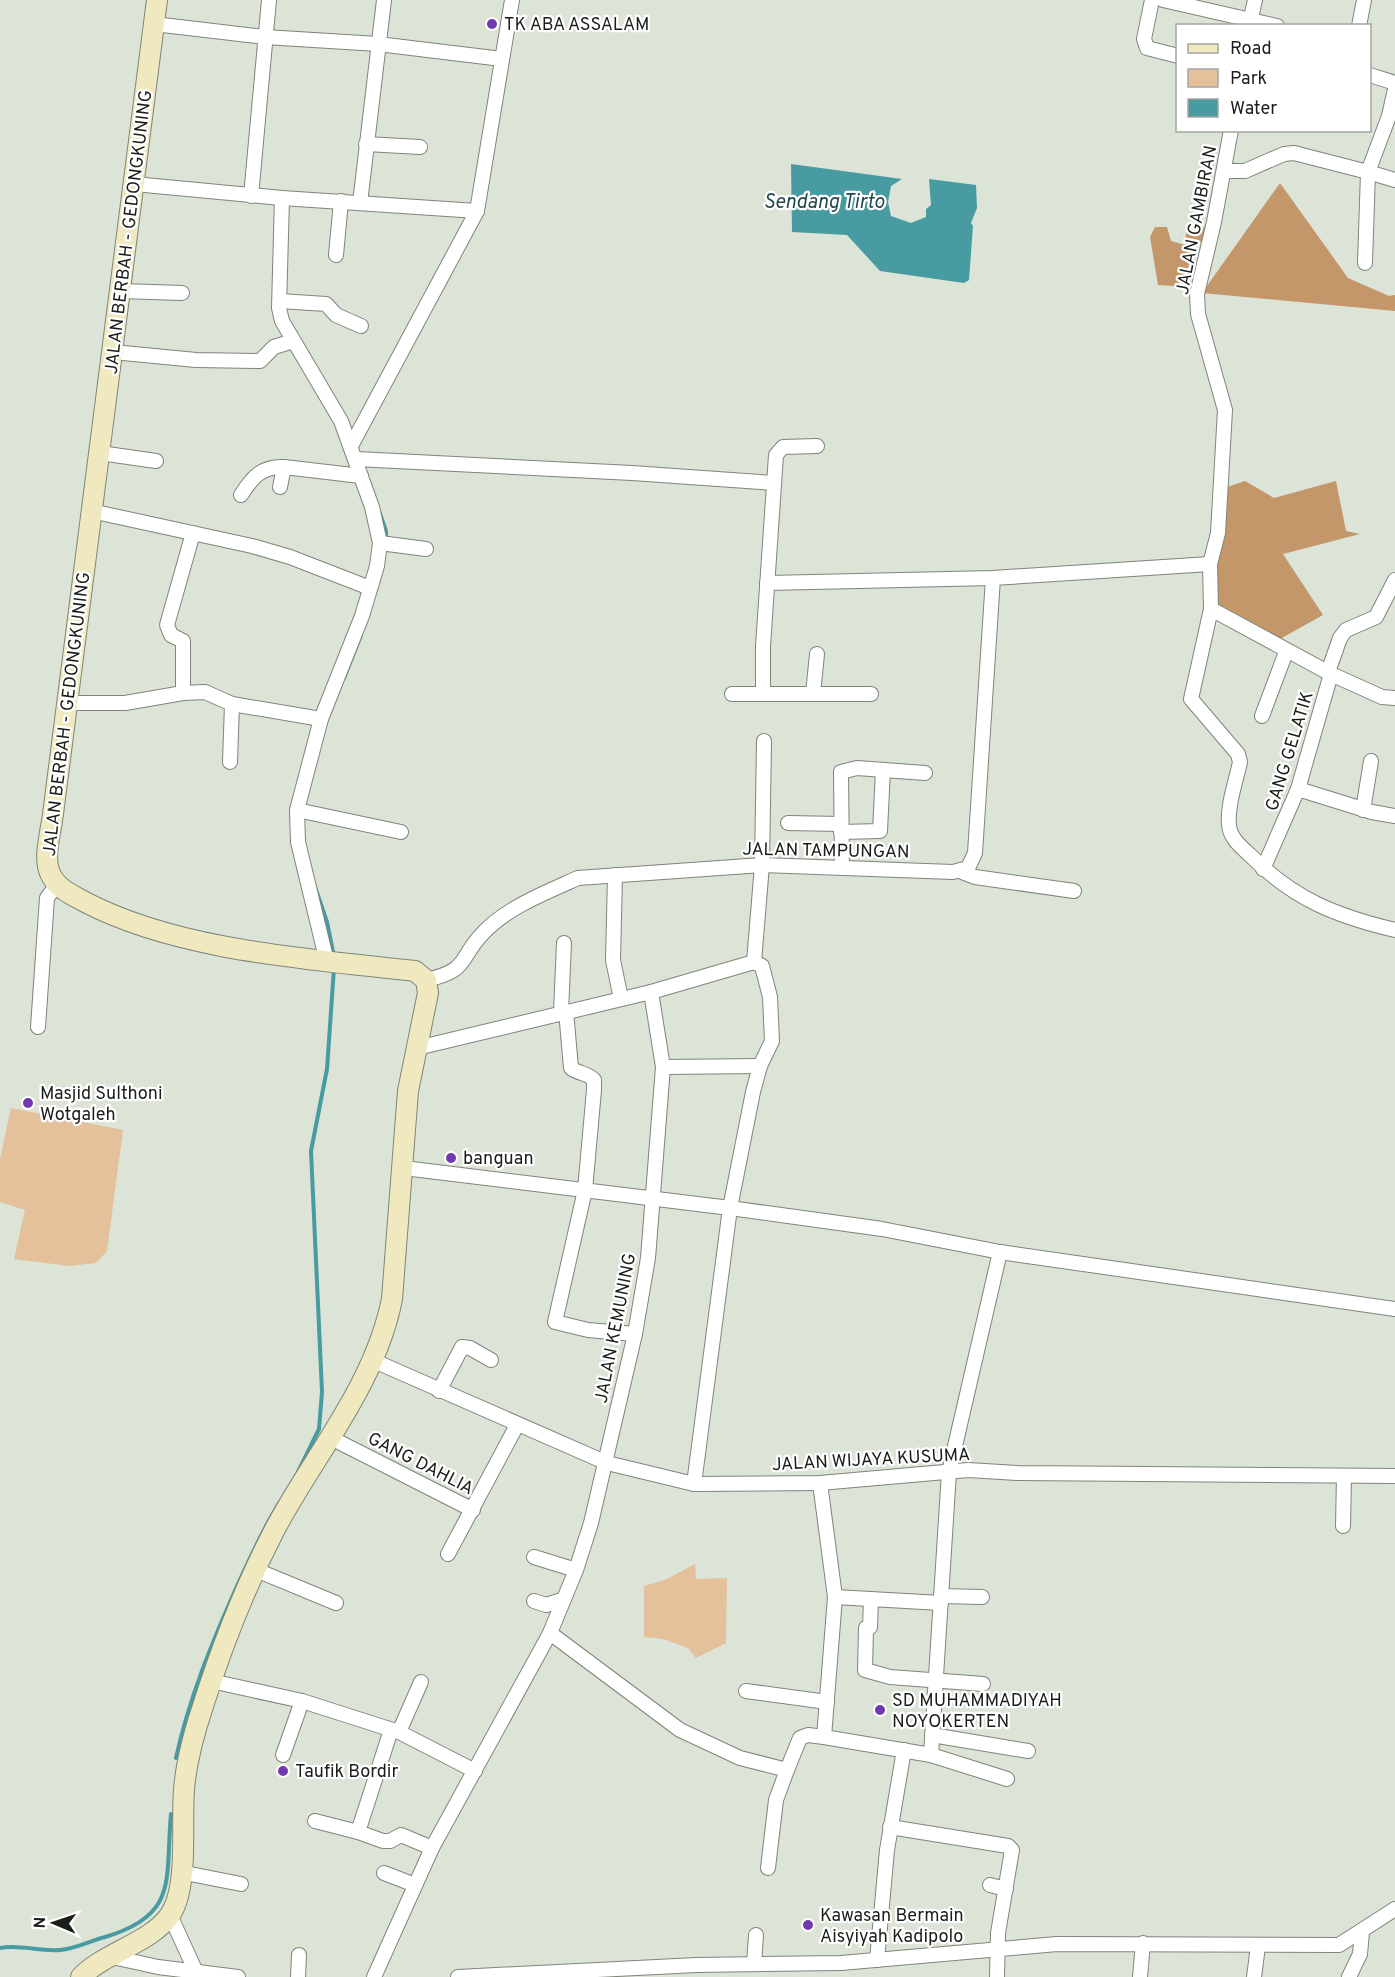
<svg xmlns="http://www.w3.org/2000/svg" width="1395" height="1977" font-family="Overpass,sans-serif">
	<style>
		.green { fill: #e4c09b }
		.forest { fill: #c4976a }
		.water { fill: #479ba1 }
		.lines { fill: none; stroke-linecap: round; stroke-linejoin: round }
		.stream { stroke: #479ba1; stroke-width: 4 }
		.street-casing { stroke: #7e857a; stroke-width: 16 }
		.secondary-casing { stroke: #7e857a; stroke-width: 22 }
		.street { stroke: #fff; stroke-width: 14 }
		.secondary { stroke: #f0e9bf; stroke-width: 20 }
		.poi-dot { fill: #7239af; stroke: #fff; stroke-width: 2 }
		.labels { text-anchor: middle; stroke-width: 4.5; stroke-linejoin: round; paint-order: stroke }
		.poi-label { font-size: 18px; fill: #1b1d19; stroke: #fff; text-anchor: start }
		.street-label { font-size: 18px; fill: #1b1d19; stroke: #fff }
		.water-label { font-size: 20px; font-style: italic; fill: #22494c; stroke: #fff }
	</style>
	<rect width="100%" height="100%" fill="#dce3d7"/>
	<g class="green">
		<path d="M11,1108L123,1130L107,1251L96,1263L69,1266L14,1259L25,1210L0,1202V1159Z"/>
		<path d="M695,1564L696,1579L727,1578L726,1643L696,1658L688,1648L663,1639L644,1637V1586L667,1579Z"/>
	</g>
	<g class="forest">
		<path d="M1280,183L1348,278L1389,296L1395,295V311L1202,293Z"/>
		<path d="M1211,217L1209,233L1195,248L1185,276L1176,286L1158,285L1150,237L1155,227H1167L1171,241L1185,245L1186,234L1194,228L1202,230Z"/>
		<path d="M1245,481L1274,498L1336,481L1346,531L1360,534L1283,554L1323,615L1271,644L1215,611L1221,489Z"/>
	</g>
	<path class="water" d="M791,164L902,179L891,186L888,202L891,216L911,223L926,217V209L931,205L929,179L976,185L977,208L971,223L973,226L969,280L964,283L880,271L847,235L792,232Z"/>
	<g class="lines">
		<g class="stream">
			<path d="M379,511L386,531V541"/>
			<path d="M344,678L361,635"/>
			<path d="M315,887L327,922L334,957"/>
			<path d="M298,1472L319,1429L322,1392L311,1151L327,1069L334,968"/>
			<path d="M176,1758C189,1698 213,1640 238,1584C251,1556 263,1528 280,1502"/>
			<path d="M0,1948C20,1944 40,1952 60,1950C75,1949 90,1941 105,1937C179,1915 165,1880 171,1814"/>
		</g>
		<g class="street-casing">
			<g id="street">
				<path d="M1152,0L1144,39L1147,48L1178,56"/>
				<path d="M1163,0L1277,26"/>
				<path d="M1251,18L1255,0"/>
				<path d="M154,24L265,37L378,44L502,59"/>
				<path d="M1359,26L1364,0"/>
				<path d="M1370,75L1395,83"/>
				<path d="M1231,130L1214,222L1197,294L1198,314L1225,410L1218,533L1210,564L1211,609L1191,699L1238,754L1240,762C1236,781 1227,806 1229,825C1230,838 1241,847 1250,855C1293,899 1336,916 1395,930"/>
				<path d="M366,144L420,147"/>
				<path d="M1225,171H1245L1284,154L1294,153L1368,172L1389,116L1395,89"/>
				<path d="M134,184L282,198L477,211"/>
				<path d="M251,196L269,0"/>
				<path d="M282,198L279,308L282,321L341,421L372,507L380,543L377,566L362,616L321,719L297,810L298,842L327,962"/>
				<path d="M360,203L384,0"/>
				<path d="M336,255L341,201"/>
				<path d="M1365,263L1368,172L1395,180"/>
				<path d="M121,291L182,293"/>
				<path d="M280,301L326,304L336,315L361,326"/>
				<path d="M113,352L196,360L260,361L274,347L293,341"/>
				<path d="M351,446L477,211L512,0"/>
				<path d="M100,453L156,461"/>
				<path d="M356,459L632,473L774,483"/>
				<path d="M280,487L284,467L361,476"/>
				<path d="M241,495C252,478 261,466 284,467"/>
				<path d="M91,511L252,546L290,557L370,588"/>
				<path d="M380,543L426,549"/>
				<path d="M767,583L993,578L1210,564"/>
				<path d="M1211,609L1331,674L1382,697L1395,698"/>
				<path d="M1328,672L1340,638L1346,630L1376,617L1395,580"/>
				<path d="M183,693V641L171,635L167,625L193,533"/>
				<path d="M763,693V646L776,455L783,447L817,446"/>
				<path d="M732,694H871"/>
				<path d="M813,694L817,654"/>
				<path d="M67,703H125L183,693L205,692L232,704L321,719"/>
				<path d="M1262,716L1286,652"/>
				<path d="M230,762L232,704"/>
				<path d="M1298,789L1372,812L1395,816"/>
				<path d="M297,810L401,832"/>
				<path d="M1363,810L1371,761"/>
				<path d="M788,823L841,824"/>
				<path d="M841,832L880,831L883,770"/>
				<path d="M842,866L841,772L857,768L925,773"/>
				<path d="M1263,869L1298,789L1331,674"/>
				<path d="M962,872L975,877L1074,891"/>
				<path d="M615,875L613,960L621,999"/>
				<path d="M426,980C471,970 458,958 484,932C508,907 547,892 578,878L762,865L953,872L968,868L975,853L993,578"/>
				<path d="M566,1011L571,1068C579,1074 588,1073 594,1080V1090L585,1190L555,1322L588,1330L635,1334"/>
				<path d="M561,1012L564,943"/>
				<path d="M38,1027L47,898L57,884"/>
				<path d="M417,1048L651,992L754,962L762,865L764,741"/>
				<path d="M663,1067L760,1066"/>
				<path d="M404,1168L730,1208L882,1229L1000,1252L1395,1309"/>
				<path d="M372,1360L607,1463L694,1484L820,1483L968,1470L1017,1473L1395,1476"/>
				<path d="M439,1391L462,1347L470,1348L491,1360"/>
				<path d="M331,1438L473,1510"/>
				<path d="M820,1483L835,1597L824,1737L931,1755L1007,1779"/>
				<path d="M694,1484L730,1208L753,1092L760,1066L772,1041L770,997L762,966L754,962"/>
				<path d="M1343,1526L1344,1476"/>
				<path d="M448,1554L517,1425"/>
				<path d="M534,1557L576,1570"/>
				<path d="M256,1570L336,1603"/>
				<path d="M941,1596L982,1597"/>
				<path d="M835,1597L941,1603"/>
				<path d="M871,1599L870,1627L866,1628L865,1670L890,1677L983,1684"/>
				<path d="M534,1601L546,1605L562,1600"/>
				<path d="M550,1633L680,1730L740,1758L787,1770L800,1738L808,1735L824,1737"/>
				<path d="M211,1681L302,1701L399,1732L475,1771"/>
				<path d="M746,1691L827,1702"/>
				<path d="M391,1730L358,1832L383,1841H390L401,1835L432,1848"/>
				<path d="M399,1732L421,1682"/>
				<path d="M932,1735L1028,1751"/>
				<path d="M283,1755L302,1701"/>
				<path d="M931,1755L949,1472L1000,1252"/>
				<path d="M315,1821L358,1832"/>
				<path d="M890,1827L1008,1846L1012,1850L998,1933L997,1977"/>
				<path d="M768,1868L776,1800L787,1770"/>
				<path d="M180,1872L241,1884"/>
				<path d="M384,1873L415,1885"/>
				<path d="M990,1885L1006,1889"/>
				<path d="M170,1915L196,1972L195,1977"/>
				<path d="M111,1954L117,1958L158,1967L238,1977"/>
				<path d="M877,1960L887,1850L904,1750"/>
				<path d="M754,1964L756,1935"/>
				<path d="M298,1977L299,1955"/>
				<path d="M374,1977L432,1848L550,1633L576,1570L591,1523L635,1334L648,1258L663,1067L651,992"/>
				<path d="M458,1977L696,1965L841,1963L1057,1944L1339,1945L1395,1909"/>
				<path d="M1140,1977L1143,1943"/>
				<path d="M1254,1977L1258,1946"/>
				<path d="M1349,1977L1360,1954L1362,1932"/>
			</g>
		</g>
		<g class="secondary-casing">
			<path id="secondary" d="M81,1977C105,1952 151,1943 170,1915C189,1887 181,1824 184,1790C186,1762 194,1733 203,1706C222,1646 246,1585 275,1529C315,1454 375,1385 392,1299L408,1091L428,993L426,980L415,971C310,959 179,951 85,902C72,895 56,888 50,873C43,858 51,831 53,814L157,0"/>
		</g>
		<use href="#street" class="street"/>
		<use href="#secondary" class="secondary"/>
	</g>
	<g class="poi-dot">
		<circle cx="492" cy="24" r="6"/>
		<circle cx="28" cy="1103" r="6"/>
		<circle cx="451" cy="1158" r="6"/>
		<circle cx="880" cy="1710" r="6"/>
		<circle cx="283" cy="1771" r="6"/>
		<circle cx="808" cy="1925" r="6"/>
	</g>
	<g class="labels">
		<g class="poi-label">
			<text x="504" y="30">TK ABA ASSALAM</text>
			<text x="40" y="1099">Masjid Sulthoni<tspan x="40" dy="21">Wotgaleh</tspan></text>
			<text x="463" y="1164">banguan</text>
			<text x="892" y="1706">SD MUHAMMADIYAH<tspan x="892" dy="21">NOYOKERTEN</tspan></text>
			<text x="295" y="1777">Taufik Bordir</text>
			<text x="820" y="1921">Kawasan Bermain<tspan x="820" dy="21">Aisyiyah Kadipolo</tspan></text>
		</g>
		<g class="street-label">
			<text transform="translate(1196 220) rotate(-79)" y="6">JALAN GAMBIRAN</text>
			<text transform="translate(128 232) rotate(-83)" y="6">JALAN BERBAH - GEDONGKUNING</text>
			<text transform="translate(66 714) rotate(-83)" y="6">JALAN BERBAH - GEDONGKUNING</text>
			<text transform="translate(1289 751) rotate(-73)" y="6">GANG GELATIK</text>
			<text transform="translate(826 850) rotate(1)" y="6">JALAN TAMPUNGAN</text>
			<text transform="translate(615 1328) rotate(-79)" y="6">JALAN KEMUNING</text>
			<text transform="translate(871 1459) rotate(-3)" y="6">JALAN WIJAYA KUSUMA</text>
			<text transform="translate(421 1463) rotate(27)" y="6">GANG DAHLIA</text>
		</g>
		<g class="water-label">
			<text x="824" y="208">Sendang Tirto</text>
		</g>
	</g>
	<rect x="1176" y="24" width="195" height="108" fill="#ffffff" stroke="#a4a5a3" stroke-width="1.5"/>
	<rect x="1188" y="44" width="30" height="9" fill="#f0e9bf" stroke="#a4a5a3" stroke-width="1.5"/>
	<text x="1230" y="54" font-size="18" fill="#1b1d19">Road</text>
	<rect x="1188" y="69" width="30" height="18" fill="#e4c09b" stroke="#a4a5a3" stroke-width="1.5"/>
	<text x="1230" y="84" font-size="18" fill="#1b1d19">Park</text>
	<rect x="1188" y="99" width="30" height="18" fill="#479ba1" stroke="#a4a5a3" stroke-width="1.5"/>
	<text x="1230" y="114" font-size="18" fill="#1b1d19">Water</text>
	<g transform="translate(54 1923) rotate(272)" stroke="#ffffff" stroke-width="4.5" paint-order="stroke">
	<path d="M0-4.5L10 22L0 15L-10 22Z" fill="#1b1d19"/>
	<text y="-9" font-size="16" font-weight="bold" text-anchor="middle" fill="#1b1d19">N</text>
	</g>
</svg>
